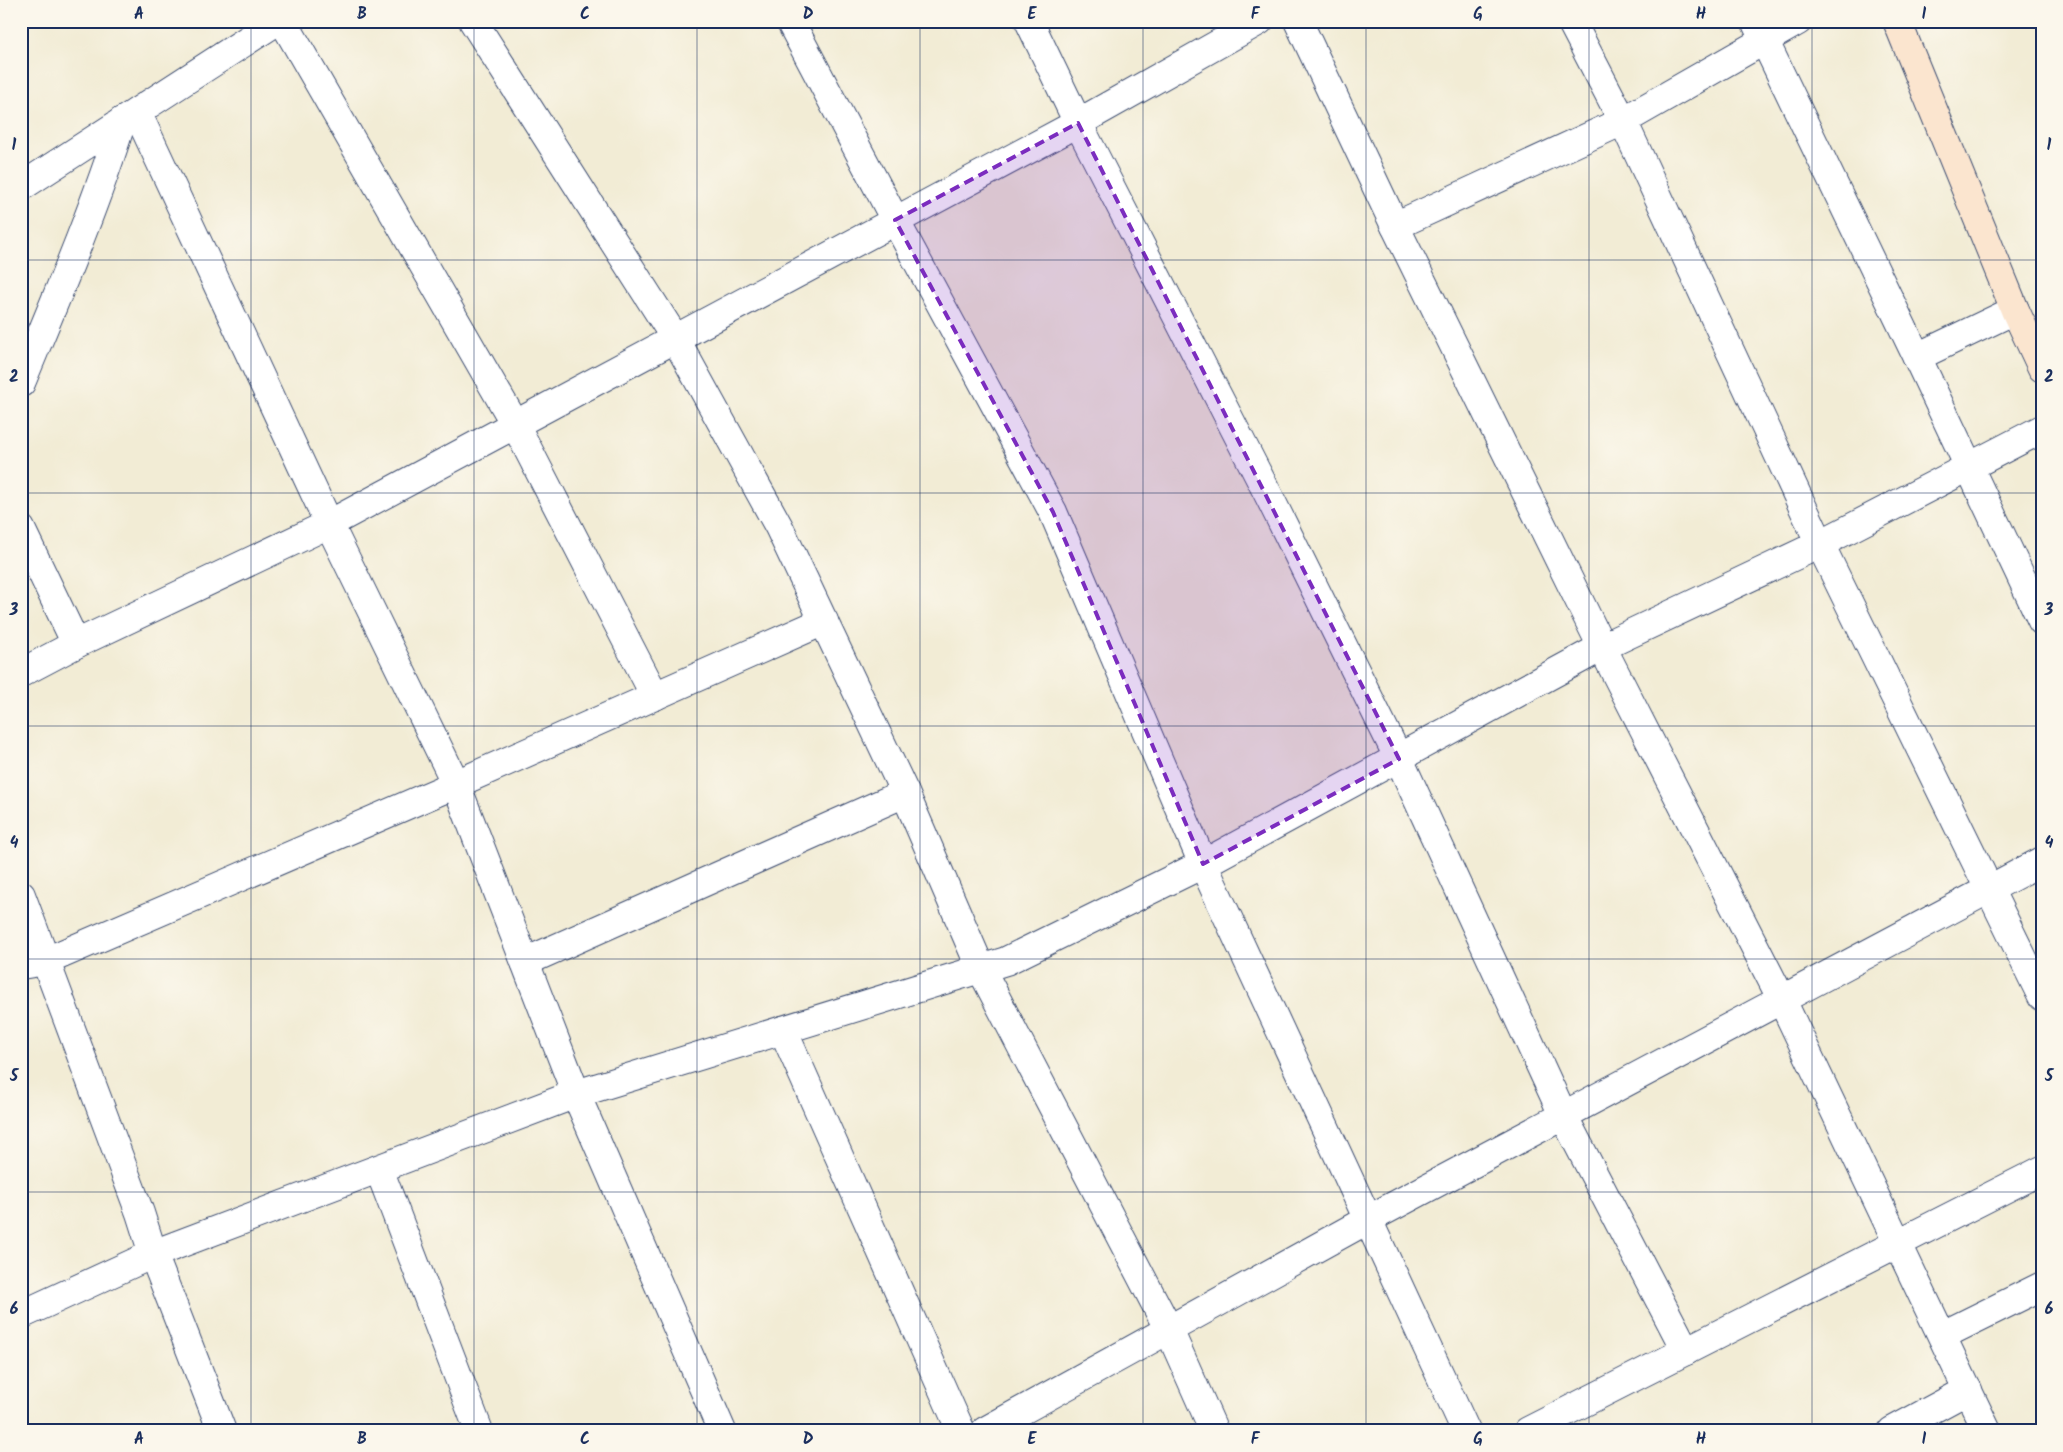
<svg xmlns="http://www.w3.org/2000/svg" width="2063" height="1452" font-family="Kalam,sans-serif">
	<style>
		.lines { fill: none; stroke-linecap: round; stroke-linejoin: round }
		.street-casing { stroke: #3b4b70; stroke-width: 30 }
		.secondary-casing { stroke: #3b4b70; stroke-width: 30 }
		.street { stroke: #fff; stroke-width: 28 }
		.secondary { stroke: #fbe5cf; stroke-width: 28 }
		.marked { fill: #7b2cbf; fill-opacity: 0.2; stroke: #7b2cbf; stroke-width: 4; stroke-dasharray: 10 6; stroke-linejoin: round }
		.grid { fill: none; stroke: #1b2f5e; stroke-width: 1; stroke-opacity: 0.55 }
		.neatline { fill: none; stroke: #1b2f5e; stroke-width: 2 }
		.grid-label { font-size: 16px; text-anchor: middle; font-weight: bold; fill: #1b2f5e }
	</style>
	<rect width="100%" height="100%" fill="#fbf7ec"/>
	<filter id="ink" filterUnits="userSpaceOnUse"><feTurbulence type="fractalNoise" baseFrequency=".02" numOctaves="2"/><feDisplacementMap in="SourceGraphic" scale="10" xChannelSelector="R" yChannelSelector="G"/><feConvolveMatrix kernelMatrix="1 2 1 2 8 2 1 2 1" color-interpolation-filters="sRGB"/></filter>
	<filter id="wash" filterUnits="userSpaceOnUse"><feTurbulence type="fractalNoise" baseFrequency=".0096" numOctaves="4" result="noise"/><feDisplacementMap in="SourceGraphic" scale="20" xChannelSelector="R" yChannelSelector="G"/><feGaussianBlur stdDeviation="1.12" result="paint"/><feColorMatrix in="noise" values="0 0 0 0 0 0 0 0 0 0 0 0 0 0 0 0 0 1.4 0 .05"/><feComposite in="paint" operator="in"/></filter>
	<g filter="url(#wash)">
		<rect width="100%" height="100%" fill="#f2ecd5"/>
	</g>
	<g filter="url(#ink)">
		<g class="lines">
			<g class="street-casing">
				<g id="street">
					<path d="M283,21L515,424L655,696"/>
					<path d="M473,21L675,338L779,527L905,793L981,969L1169,1330L1214,1431"/>
					<path d="M790,21L895,220L1053,512L1203,864L1466,1431"/>
					<path d="M1029,21L1078,123L1269,496L1399,759L1563,1115L1686,1351"/>
					<path d="M1298,21L1395,226L1602,647L1781,998L1987,1431"/>
					<path d="M1571,21L1623,121L1820,544L2042,997"/>
					<path d="M1755,21L1917,357"/>
					<path d="M137,112L329,524L456,784L576,1094L722,1431"/>
					<path d="M21,187L277,21"/>
					<path d="M1395,226L1623,121L1798,21"/>
					<path d="M2015,310L1917,357L2042,621"/>
					<path d="M21,383C57,296 94,210 122,121"/>
					<path d="M21,529L76,644"/>
					<path d="M21,673L76,644L329,524L1078,123L1259,21"/>
					<path d="M21,895L140,1213L153,1254L222,1431"/>
					<path d="M525,962L905,793"/>
					<path d="M21,965L46,961L456,784L824,621"/>
					<path d="M783,1030L961,1431"/>
					<path d="M379,1169L479,1431"/>
					<path d="M21,1315L153,1254L576,1094L1006,961L1203,864L1602,647L1820,544L2042,429"/>
					<path d="M1943,1335L2042,1286"/>
					<path d="M985,1431L1367,1220L2042,861"/>
					<path d="M1528,1431L2042,1170"/>
					<path d="M1892,1431L1968,1390"/>
				</g>
			</g>
			<g class="secondary-casing">
				<path id="secondary" d="M1897,21L2015,310L2042,368"/>
			</g>
			<use href="#street" class="street"/>
			<use href="#secondary" class="secondary"/>
		</g>
	</g>
	<path class="marked" d="M1078,123L1399,759L1203,864L1053,512L895,220Z"/>
	<path class="grid" d="M251,21V1431M474,21V1431M697,21V1431M920,21V1431M1143,21V1431M1366,21V1431M1589,21V1431M1812,21V1431M21,260H2042M21,493H2042M21,726H2042M21,959H2042M21,1192H2042"/>
	<rect width="2063" height="1452" fill="none" stroke="#fbf7ec" stroke-width="55"/>
	<rect x="28" y="28" width="2008" height="1396" class="neatline"/>
	<g class="grid-label">
		<text x="139" y="19">A</text>
		<text x="362" y="19">B</text>
		<text x="585" y="19">C</text>
		<text x="808" y="19">D</text>
		<text x="1032" y="19">E</text>
		<text x="1255" y="19">F</text>
		<text x="1478" y="19">G</text>
		<text x="1701" y="19">H</text>
		<text x="1924" y="19">I</text>
		<text x="14" y="150">1</text>
		<text x="2049" y="150">1</text>
		<text x="14" y="382">2</text>
		<text x="2049" y="382">2</text>
		<text x="14" y="615">3</text>
		<text x="2049" y="615">3</text>
		<text x="14" y="848">4</text>
		<text x="2049" y="848">4</text>
		<text x="14" y="1081">5</text>
		<text x="2049" y="1081">5</text>
		<text x="14" y="1314">6</text>
		<text x="2049" y="1314">6</text>
		<text x="139" y="1444">A</text>
		<text x="362" y="1444">B</text>
		<text x="585" y="1444">C</text>
		<text x="808" y="1444">D</text>
		<text x="1032" y="1444">E</text>
		<text x="1255" y="1444">F</text>
		<text x="1478" y="1444">G</text>
		<text x="1701" y="1444">H</text>
		<text x="1924" y="1444">I</text>
	</g>
</svg>
